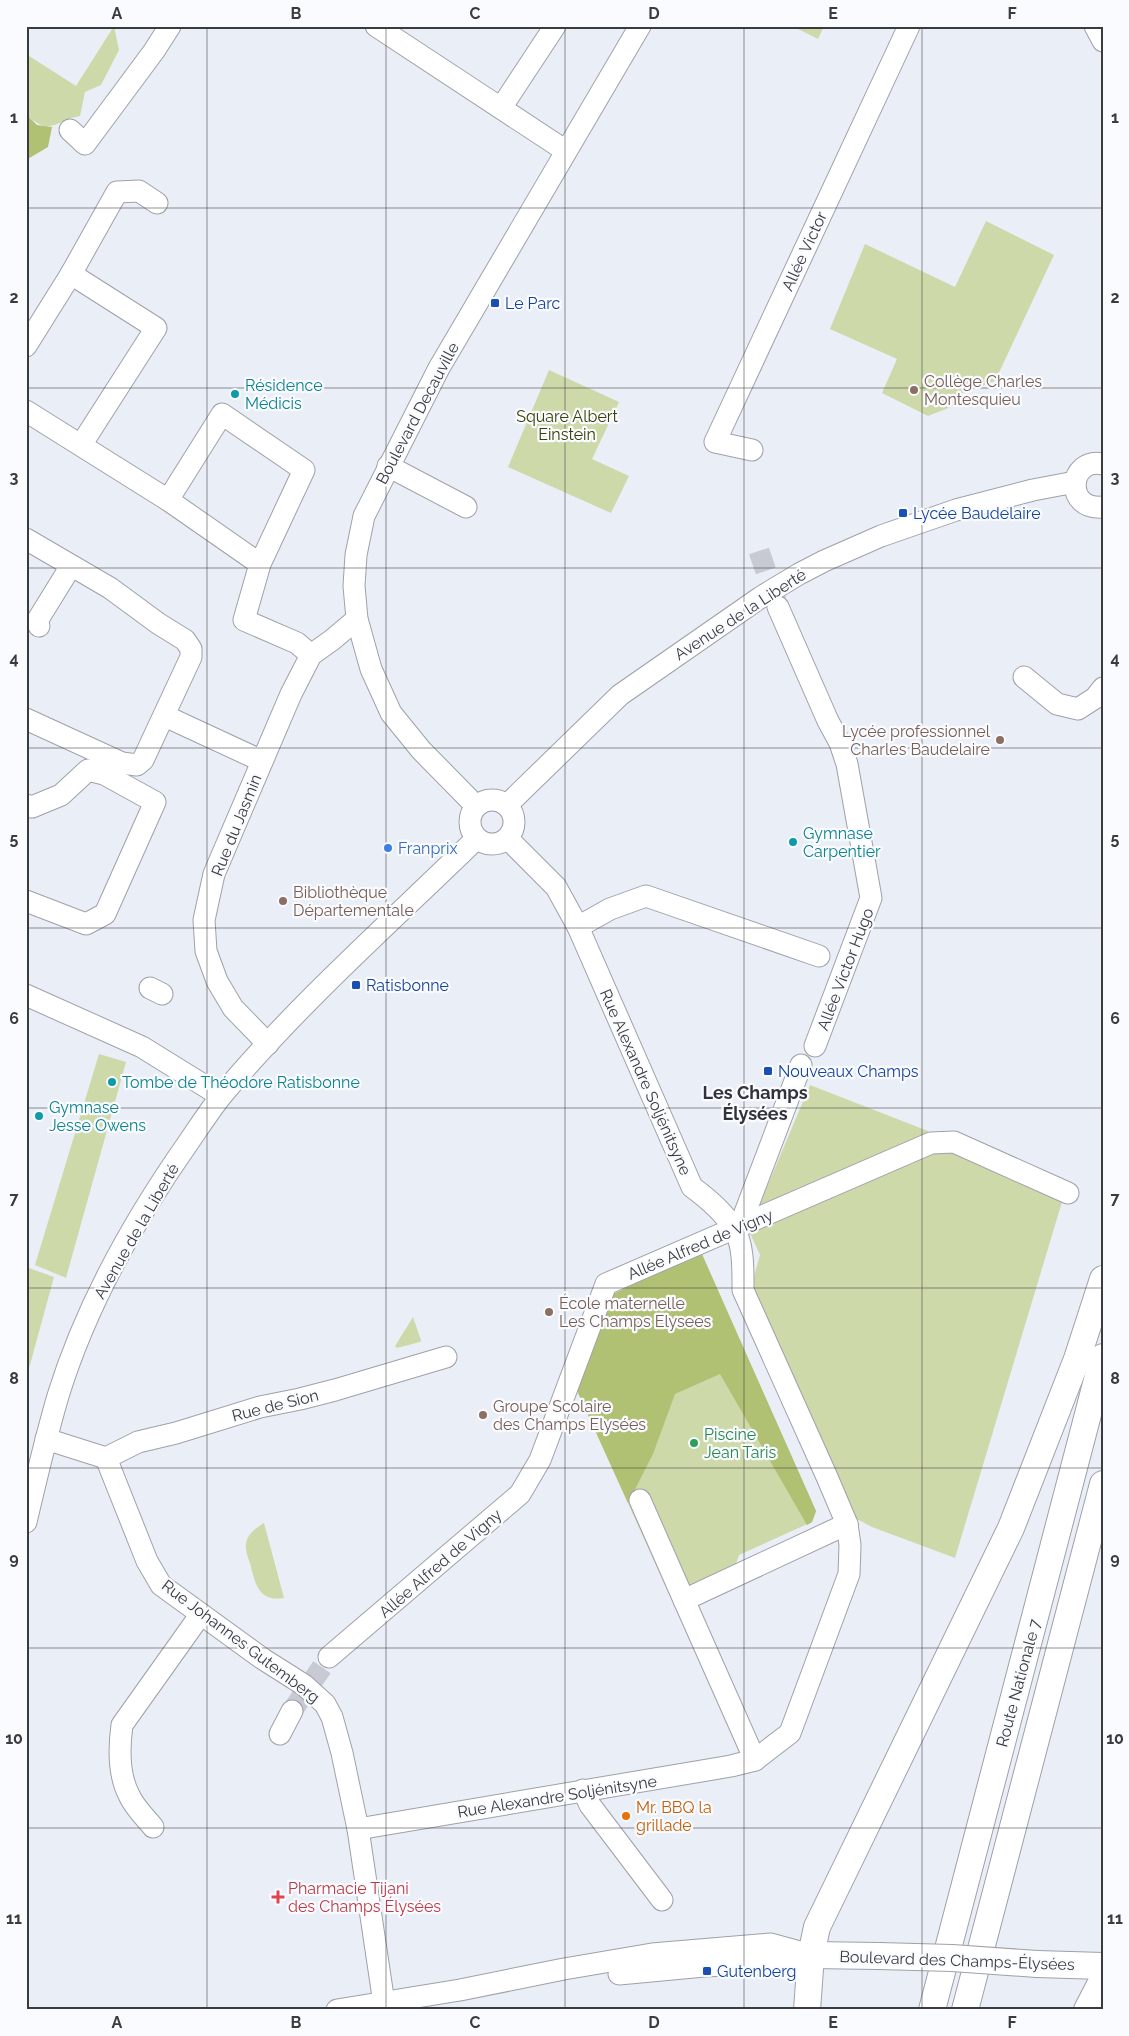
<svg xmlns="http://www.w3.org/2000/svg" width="1129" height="2036" font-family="Raleway,sans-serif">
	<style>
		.green { fill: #ced9aa }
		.forest { fill: #b1c173 }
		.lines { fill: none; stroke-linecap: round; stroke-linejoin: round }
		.minor-tunnel { stroke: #c7cad2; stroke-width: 21; stroke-dasharray: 21 11; stroke-linecap: butt }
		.minor-casing { stroke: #9ea1aa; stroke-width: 23 }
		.major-casing { stroke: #9ea1aa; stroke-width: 28 }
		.minor { stroke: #fff; stroke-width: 21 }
		.major { stroke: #fff; stroke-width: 26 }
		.major-bridge-casing { stroke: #9ea1aa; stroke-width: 28; stroke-linecap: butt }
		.major-bridge { stroke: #fff; stroke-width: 26 }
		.grid { fill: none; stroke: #3a3b3f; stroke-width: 1; stroke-opacity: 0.55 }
		.transit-dot { fill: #1a4fb4; stroke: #f9fbff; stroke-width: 2 }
		.education-dot { fill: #8d6e63; stroke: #f9fbff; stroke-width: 2 }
		.culture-dot { fill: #0f9aa8; stroke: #f9fbff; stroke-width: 2 }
		.shop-dot { fill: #3f7fe0; stroke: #f9fbff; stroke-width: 2 }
		.leisure-dot { fill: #2e9e5b; stroke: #f9fbff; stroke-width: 2 }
		.food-dot { fill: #e8710a; stroke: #f9fbff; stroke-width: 2 }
		.health-dot { fill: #e0444e; stroke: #f9fbff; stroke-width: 2 }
		.labels { text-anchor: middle; stroke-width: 4.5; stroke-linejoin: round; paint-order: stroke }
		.street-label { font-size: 16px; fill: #3a3b3f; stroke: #f9fbff }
		.transit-label { font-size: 16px; fill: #164399; stroke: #f9fbff; text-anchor: start }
		.education-label { font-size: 16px; fill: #785e54; stroke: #f9fbff; text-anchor: start }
		.culture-label { font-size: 16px; fill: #0d838f; stroke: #f9fbff; text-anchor: start }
		.park-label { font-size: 16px; fill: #363f02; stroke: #f9fbff }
		.shop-label { font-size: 16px; fill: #366cbe; stroke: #f9fbff; text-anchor: start }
		.leisure-label { font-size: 16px; fill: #27864d; stroke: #f9fbff; text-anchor: start }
		.food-label { font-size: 16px; fill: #c56008; stroke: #f9fbff; text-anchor: start }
		.health-label { font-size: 16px; fill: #be3a42; stroke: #f9fbff; text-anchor: start }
		.neighbourhood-label { font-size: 18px; font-weight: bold; fill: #30333a; stroke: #f9fbff }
		.neatline { fill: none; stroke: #3a3b3f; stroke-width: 2 }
		.grid-label { font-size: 16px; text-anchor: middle; font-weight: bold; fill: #3a3b3f }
	</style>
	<rect width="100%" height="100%" fill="#eaeef7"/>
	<g class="green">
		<path d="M114,26L119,50L101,85L85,92L80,116C54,121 50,137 26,114V54L76,86Z"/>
		<path d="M792,26H824L818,39Z"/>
		<path d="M986,221L1054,255L995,381L960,394L956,405L928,416L882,393L897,359L830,329L865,244L955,287Z"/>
		<path d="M549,370L619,402L592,459L629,476L611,513L508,467Z"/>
		<path d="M99,1054L126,1062L66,1278L35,1265Z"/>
		<path d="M810,1085L928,1131L926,1139L755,1215Z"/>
		<path d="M943,1148L1062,1202L955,1558L872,1527L853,1517L751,1287L760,1255L750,1233Z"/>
		<path d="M701,1252L816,1511L812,1522L739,1555L736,1564L669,1594L574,1384Z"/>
		<path d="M26,1267L54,1277L28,1372H26Z"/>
		<path d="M413,1317L421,1340L420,1342L397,1348L395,1346Z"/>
		<path d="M264,1523L284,1598C258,1602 255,1583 250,1563C248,1558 245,1549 246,1544C247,1534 256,1528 264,1523Z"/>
	</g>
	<g class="forest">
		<path d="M26,114L37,125L52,127L48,147L26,160Z"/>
		<path d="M701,1252L816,1511L812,1522L807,1525L720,1374L675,1394L653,1454L628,1503L574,1384L613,1294Z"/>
	</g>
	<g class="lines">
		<g class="minor-tunnel">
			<path d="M759,551L778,607"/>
			<path d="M292,1711L329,1657"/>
		</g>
		<g class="minor-casing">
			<g id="minor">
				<path d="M376,26L566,151"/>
				<path d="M1095,26L1103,41"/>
				<path d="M501,108L555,26"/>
				<path d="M70,130L85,144L154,51L170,26"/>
				<path d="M71,274L117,192L139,191L157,203"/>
				<path d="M26,346L71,274L156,328L81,445"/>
				<path d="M26,411L168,500"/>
				<path d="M752,450L715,442L909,26"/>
				<path d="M1103,464C1068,457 1064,511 1103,507"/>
				<path d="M388,466L466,507"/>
				<path d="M26,539L110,588L159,624L185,640L191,649V657L143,760L137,765L122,763L26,719"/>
				<path d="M260,564L168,500L222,414L304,470L260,564L244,620L297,643L311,655"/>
				<path d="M778,607L828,721L840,743L847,764L871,898L815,1046"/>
				<path d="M39,626L37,621L71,566"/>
				<path d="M1024,677L1057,704L1078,709L1095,698L1103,688"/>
				<path d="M165,716L262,761"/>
				<circle cx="492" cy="822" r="22"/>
				<path d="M26,805L32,807L61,795L88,770L104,774L155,802L105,914L86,924L26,901"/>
				<path d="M507,805L620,695L761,597L799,574L824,561L881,536L956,510L1033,490L1075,482"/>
				<path d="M476,806L421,750L391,713L371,669L357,619L354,586L356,555L364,516L439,368L640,26"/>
				<path d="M578,927L610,909L646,896L819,956"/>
				<path d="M150,988L162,994"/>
				<path d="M26,995L142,1047L221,1096"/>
				<path d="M268,1044L233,1008L217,981L206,951L204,920L214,874L291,694L311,655L332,640L357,619"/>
				<path d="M743,1218L801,1065"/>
				<path d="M46,1439L106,1458L147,1561L161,1585L263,1659L304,1685L325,1704L332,1717L342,1753L358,1829L385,2010"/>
				<path d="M106,1458L138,1442L176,1433L260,1407L300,1399L335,1390L446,1357"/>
				<path d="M640,1500L684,1600"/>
				<path d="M26,1522C36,1479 46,1437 58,1396C86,1305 134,1220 188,1143C199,1127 210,1110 222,1095C299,1003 390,923 476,839"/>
				<path d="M329,1657L520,1494L540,1460L606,1284L931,1143L954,1142L1068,1193"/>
				<path d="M280,1734L292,1711"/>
				<path d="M755,1760L684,1600L847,1524"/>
				<path d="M583,1790L590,1805L662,1900"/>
				<path d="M153,1827C145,1817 134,1807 129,1795C118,1774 119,1747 122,1725L201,1614"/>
				<path d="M358,1829L731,1766L755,1760L790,1733L849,1574L850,1545L847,1524L827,1477L743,1290C743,1273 744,1244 734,1229C724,1212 707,1198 692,1187L578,927L556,887L508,839"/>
				<path d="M619,1974L704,1966L772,1963L807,1956"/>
				<path d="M337,2010L460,1990L564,1969L652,1954L771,1944L811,1955"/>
			</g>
		</g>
		<g class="major-casing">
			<g id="major">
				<path d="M811,1955L879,1956"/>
				<path d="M1037,1964L1103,1966"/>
				<path d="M807,2010L811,1955L817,1927L1011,1528L1077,1359L1103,1279"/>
				<path d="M932,2010L1103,1357"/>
				<path d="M965,2010L1103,1484"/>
				<path d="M1087,2010L1103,1979"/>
			</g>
		</g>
		<use href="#minor" class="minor"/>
		<use href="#major" class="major"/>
		<g class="major-bridge-casing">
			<path id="major-bridge" d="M879,1956L952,1958L1037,1964"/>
		</g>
		<use href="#major-bridge" class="major-bridge"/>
	</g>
	<path class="grid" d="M207,26V2010M386,26V2010M565,26V2010M744,26V2010M922,26V2010M26,208H1103M26,388H1103M26,568H1103M26,748H1103M26,928H1103M26,1108H1103M26,1288H1103M26,1468H1103M26,1648H1103M26,1828H1103"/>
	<g class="transit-dot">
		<rect x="490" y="298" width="10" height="10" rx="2.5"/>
		<rect x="898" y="508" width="10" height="10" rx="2.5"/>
		<rect x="351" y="980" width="10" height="10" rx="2.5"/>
		<rect x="763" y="1066" width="10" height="10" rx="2.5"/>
		<rect x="702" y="1966" width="10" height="10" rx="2.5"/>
	</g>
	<g class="education-dot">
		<circle cx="914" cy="390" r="5"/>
		<circle cx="1000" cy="740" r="5"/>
		<circle cx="283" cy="901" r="5"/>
		<circle cx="549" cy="1312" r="5"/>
		<circle cx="483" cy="1415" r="5"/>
	</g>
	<g class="culture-dot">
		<circle cx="235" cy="394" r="5"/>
		<circle cx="793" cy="842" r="5"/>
		<circle cx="112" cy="1082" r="5"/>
		<circle cx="39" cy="1116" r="5"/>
	</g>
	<circle class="shop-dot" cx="388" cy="848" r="5"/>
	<circle class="leisure-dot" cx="694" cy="1443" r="5"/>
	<circle class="food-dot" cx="626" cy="1816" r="5"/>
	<path class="health-dot" d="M275.5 1889.5h5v5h5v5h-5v5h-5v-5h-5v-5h5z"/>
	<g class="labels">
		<g class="street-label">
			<text transform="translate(804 251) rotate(-65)" y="6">Allée Victor</text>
			<text transform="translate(417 413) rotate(-62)" y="6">Boulevard Decauville</text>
			<text transform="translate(740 614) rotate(-33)" y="6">Avenue de la Liberté</text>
			<text transform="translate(236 825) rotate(-68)" y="6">Rue du Jasmin</text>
			<text transform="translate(845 969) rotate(-69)" y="6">Allée Victor Hugo</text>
			<text transform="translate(646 1082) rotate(66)" y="6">Rue Alexandre Soljénitsyne</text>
			<text transform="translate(136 1231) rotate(-60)" y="6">Avenue de la Liberté</text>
			<text transform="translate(700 1244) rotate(-23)" y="6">Allée Alfred de Vigny</text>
			<text transform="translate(275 1405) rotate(-14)" y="6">Rue de Sion</text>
			<text transform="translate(440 1563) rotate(-41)" y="6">Allée Alfred de Vigny</text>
			<text transform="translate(241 1641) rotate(37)" y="6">Rue Johannes Gutemberg</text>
			<text transform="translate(1018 1683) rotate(-75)" y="6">Route Nationale 7</text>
			<text transform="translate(557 1796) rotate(-9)" y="6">Rue Alexandre Soljénitsyne</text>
			<text transform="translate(957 1960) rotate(2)" y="6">Boulevard des Champs-Élysées</text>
		</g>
		<g class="transit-label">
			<text x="505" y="309">Le Parc</text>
			<text x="913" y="519">Lycée Baudelaire</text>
			<text x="366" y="991">Ratisbonne</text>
			<text x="778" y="1077">Nouveaux Champs</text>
			<text x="717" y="1977">Gutenberg</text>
		</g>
		<g class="education-label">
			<text x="924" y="387">Collège Charles<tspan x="924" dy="18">Montesquieu</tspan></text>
			<text x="990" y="737" text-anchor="end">Lycée professionnel<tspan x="990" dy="18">Charles Baudelaire</tspan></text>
			<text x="293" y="898">Bibliothèque<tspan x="293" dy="18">Départementale</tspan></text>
			<text x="559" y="1309">École maternelle<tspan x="559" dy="18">Les Champs Elysees</tspan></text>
			<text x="493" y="1412">Groupe Scolaire<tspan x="493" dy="18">des Champs Elysées</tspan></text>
		</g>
		<g class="culture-label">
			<text x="245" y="391">Résidence<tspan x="245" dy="18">Médicis</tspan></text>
			<text x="803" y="839">Gymnase<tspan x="803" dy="18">Carpentier</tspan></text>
			<text x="122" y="1088">Tombe de Théodore Ratisbonne</text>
			<text x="49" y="1113">Gymnase<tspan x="49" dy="18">Jesse Owens</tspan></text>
		</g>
		<g class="park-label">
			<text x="567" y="422">Square Albert<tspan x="567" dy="18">Einstein</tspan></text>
		</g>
		<g class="shop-label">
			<text x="398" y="854">Franprix</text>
		</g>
		<g class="leisure-label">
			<text x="704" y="1440">Piscine<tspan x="704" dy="18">Jean Taris</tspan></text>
		</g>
		<g class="food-label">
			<text x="636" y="1813">Mr. BBQ la<tspan x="636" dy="18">grillade</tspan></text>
		</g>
		<g class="health-label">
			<text x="288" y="1894">Pharmacie Tijani<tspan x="288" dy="18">des Champs Élysées</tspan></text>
		</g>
		<g class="neighbourhood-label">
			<text x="755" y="1099">Les Champs<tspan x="755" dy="21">Élysées</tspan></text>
		</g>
	</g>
	<rect width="1129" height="2036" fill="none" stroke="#f9fbff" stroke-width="55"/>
	<rect x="28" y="28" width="1074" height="1980" class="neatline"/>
	<g class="grid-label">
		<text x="117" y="19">A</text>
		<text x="296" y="19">B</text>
		<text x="475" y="19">C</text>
		<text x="654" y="19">D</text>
		<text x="833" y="19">E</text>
		<text x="1012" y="19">F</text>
		<text x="14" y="123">1</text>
		<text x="1115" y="123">1</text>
		<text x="14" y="303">2</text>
		<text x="1115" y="303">2</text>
		<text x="14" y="483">3</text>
		<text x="1115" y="483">3</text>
		<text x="14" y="664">4</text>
		<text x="1115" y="664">4</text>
		<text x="14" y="844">5</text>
		<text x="1115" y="844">5</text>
		<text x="14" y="1024">6</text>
		<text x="1115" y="1024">6</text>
		<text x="14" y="1204">7</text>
		<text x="1115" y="1204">7</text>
		<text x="14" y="1384">8</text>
		<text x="1115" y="1384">8</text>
		<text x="14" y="1564">9</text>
		<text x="1115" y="1564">9</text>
		<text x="14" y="1744">10</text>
		<text x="1115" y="1744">10</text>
		<text x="14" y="1924">11</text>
		<text x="1115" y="1924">11</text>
		<text x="117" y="2028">A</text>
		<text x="296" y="2028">B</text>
		<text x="475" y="2028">C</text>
		<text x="654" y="2028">D</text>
		<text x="833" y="2028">E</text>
		<text x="1012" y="2028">F</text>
	</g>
</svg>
